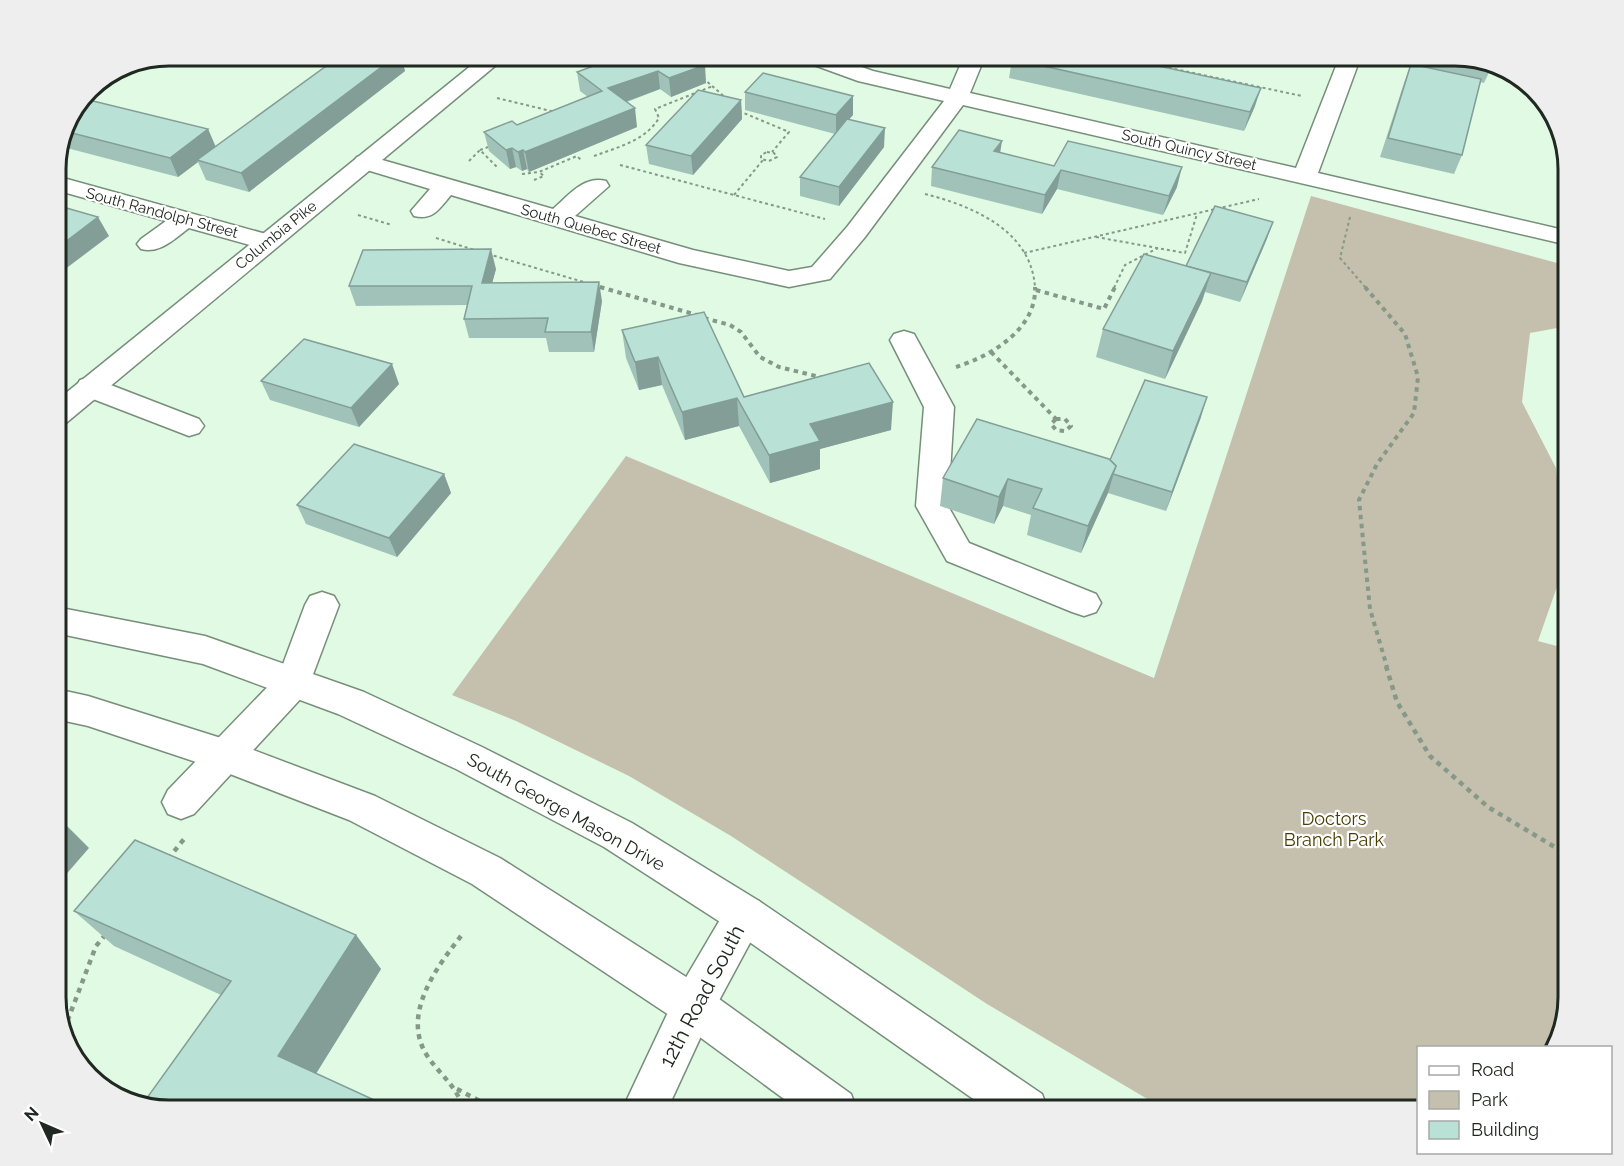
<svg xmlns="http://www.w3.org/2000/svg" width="1624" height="1166" font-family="Raleway,sans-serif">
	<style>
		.green { fill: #c5c0ad }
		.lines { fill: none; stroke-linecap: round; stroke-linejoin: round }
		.minor-casing { stroke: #778e7a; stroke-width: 3 }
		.major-casing { stroke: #778e7a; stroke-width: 3 }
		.path-far2 { stroke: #869888; stroke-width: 2; stroke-dasharray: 3 3; stroke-linecap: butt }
		.path-far1 { stroke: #869888; stroke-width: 4; stroke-dasharray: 4.5 4.5; stroke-linecap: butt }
		.path { stroke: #869888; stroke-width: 4.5; stroke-dasharray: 5 5; stroke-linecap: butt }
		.minor { fill: #fff; fill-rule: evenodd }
		.major { fill: #fff; fill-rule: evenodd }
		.wall { fill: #a0c2b8 }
		.shaded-wall { fill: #829e96 }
		.building { fill: #bae1d6; stroke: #829e96; stroke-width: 1.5 }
		.labels { text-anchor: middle; stroke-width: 4.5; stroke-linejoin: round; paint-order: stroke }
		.far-street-label { font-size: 15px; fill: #202921; stroke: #fff }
		.street-label { font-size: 18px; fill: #202921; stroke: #fff }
		.park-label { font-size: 18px; fill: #483c00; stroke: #fff }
		.near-street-label { font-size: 21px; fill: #202921; stroke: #fff }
		.rim { fill: none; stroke: #202921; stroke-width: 3 }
	</style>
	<rect width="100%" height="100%" fill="#e0fae4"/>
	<path class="green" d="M1311,196L1568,266V326L1530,333L1522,402L1556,468L1566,561L1538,641L1568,649V997L1551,1047L1418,1048V1110H1166L987,1004L731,836L629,776L516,721L452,695L626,456L1154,678Z"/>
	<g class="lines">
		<g class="minor-casing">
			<g id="minor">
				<path d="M801,56H830L873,71L950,89L962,61L970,60L978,61L981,66L970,93L1296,168L1340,56H1361L1318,173L1568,231V245L963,105L865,237L830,279L789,287L679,263L451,195C440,208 433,221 414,216L411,211L430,189L357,167L353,162L357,157L365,155L553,209C568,196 584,175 606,181L609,186L575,216L693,250L789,271L812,267L847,227L944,101L858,81L803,61Z"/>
				<path d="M56,176L277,237L281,242L277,247L268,250L189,228C174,239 160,254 141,249L137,244L141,239L166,221L56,190Z"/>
				<path d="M904,331L914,334L954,407L948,506L969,543L1096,594L1101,603L1096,612L1084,616L1072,612L947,561L916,506L924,407L890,340L894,334Z"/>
				<path d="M90,377L199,419L204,426L199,433L189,436L80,394L76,387L80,380Z"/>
				<path d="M322,592L334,596L339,605L306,693L194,814L181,819L168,814L162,802L168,790L279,675L305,605L310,596Z"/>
				<path d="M745,896L759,901L765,915L708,1021L667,1110H622L678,991L731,901Z"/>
			</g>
		</g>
		<g class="major-casing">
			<g id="major">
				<path d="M483,56H507L66,423L56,426V401Z"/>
				<path d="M56,607L205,636L364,692L482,747L632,823L759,901L1042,1094L1048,1110H989L731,929L604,847L456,769L338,714L203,664L56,633Z"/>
				<path d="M56,689L88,696L224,739L375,796L500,858L708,991L851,1094L857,1110H799L678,1021L472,884L349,820L217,769L88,726L56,719Z"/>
			</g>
		</g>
		<g class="path-far2">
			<path d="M577,56L608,63"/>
			<path d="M1151,64L1302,96"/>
			<path d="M703,78L727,99"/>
			<path d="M497,98L551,111V114"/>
			<path d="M739,111L789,132L772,152"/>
			<path d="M480,150L491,146"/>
			<path d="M767,152L774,153L777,157L769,161L761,159V155Z"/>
			<path d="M594,156C618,147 645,141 659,118L655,109L713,86"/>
			<path d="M469,161L480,150L498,168"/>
			<path d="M620,165L825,219"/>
			<path d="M522,174L539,172"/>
			<path d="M534,180L544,176L539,172L577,156L581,160"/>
			<path d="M925,194C973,206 1032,231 1035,288"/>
			<path d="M734,195L763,160"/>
			<path d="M358,215L392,225"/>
			<path d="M1350,217L1340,258L1366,288"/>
			<path d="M1096,237L1185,253L1197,214"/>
			<path d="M436,238L478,251"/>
			<path d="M1024,253L1259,199"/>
			<path d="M488,254L587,283"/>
			<path d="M594,285L605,288"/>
			<path d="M1114,288L1125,265L1158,248"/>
		</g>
		<g class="path-far1">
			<path d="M600,287L697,315"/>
			<path d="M1365,287L1405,334L1418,377L1414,413L1377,464L1359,500L1370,609L1387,667"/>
			<path d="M1036,290L1104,309L1115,287"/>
			<path d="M704,318L730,325L741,332L760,357L779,367L824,378"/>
			<path d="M991,352L1056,419"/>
			<path d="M956,367C991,356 1037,329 1035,287"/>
			<path d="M1056,419H1065L1071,426L1065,431L1056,430L1051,424Z"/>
		</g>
		<g class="path">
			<path d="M1386,666L1397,702L1430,756L1488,807L1568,855"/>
			<path d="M168,859L184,839"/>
			<path d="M461,936C436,968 400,1016 428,1057C442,1077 456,1085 464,1110"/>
			<path d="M64,1030L96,946L106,934"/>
			<path d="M457,1089L497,1110"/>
		</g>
		<use href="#minor" class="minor"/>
		<use href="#major" class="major"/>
	</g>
	<g class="wall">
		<path d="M340,56H426L415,64L402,61L405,71L249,192L206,180L198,162L178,177L63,147L61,143L67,119L208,129L216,147Z"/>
		<path d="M621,56L706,83L671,97L660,89L627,102L637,127L529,172L527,169L522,171L516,167L510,169L489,151L484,132L517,125L588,97L580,91L577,72Z"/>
		<path d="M1420,56H1455L1491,68L1484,83L1480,82L1462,155L1454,174L1380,157L1404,83L1411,64L1417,66Z"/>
		<path d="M1012,59L1255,106L1244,131L1009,78Z"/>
		<path d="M745,92L853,96V115L849,119L884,147L839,206L800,196V177L835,134L745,110Z"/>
		<path d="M741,100L742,119L693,175L649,164L646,145Z"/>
		<path d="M1000,153L1054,166L1177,187L1163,215L1057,189L1042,214L931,186L932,167Z"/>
		<path d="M1273,222L1266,241L1240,302L1205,292L1202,301L1165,379L1096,357L1103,329Z"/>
		<path d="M496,269L492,283L602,301L594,352H549L546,338H469L464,319L467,305L356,306L349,286Z"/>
		<path d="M622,330L744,397L891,430L820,449V469L770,483L739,426L685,440L662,385L639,390L626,358Z"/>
		<path d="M261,381L399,384L359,427L270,400Z"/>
		<path d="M1201,417L1166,511L1108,493L1081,553L1027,535L1031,515L1003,506L994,524L940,506L943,478L1110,460Z"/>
		<path d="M444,474L451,493L397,557L306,524L297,505Z"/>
		<path d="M74,911L356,935L381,969L316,1073L169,1110L221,995L114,946Z"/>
	</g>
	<g class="shaded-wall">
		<path d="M396,56H401L405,71L249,192L241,173Z"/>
		<path d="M412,56H426L415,64Z"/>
		<path d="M705,65L706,83L671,97L669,78Z"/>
		<path d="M658,71L660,89L611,107L608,88Z"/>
		<path d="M1261,88L1255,106L1244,131L1250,112Z"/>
		<path d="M853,96V115L836,134V115Z"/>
		<path d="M741,100L742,119L693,175L691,156Z"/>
		<path d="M635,108L637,127L529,172L525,152Z"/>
		<path d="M885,128L884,147L839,206V187Z"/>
		<path d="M208,129L216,148L197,160L198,162L178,177L170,158Z"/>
		<path d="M1002,141L999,160L994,151Z"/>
		<path d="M512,148L516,167L510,169L506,150Z"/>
		<path d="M523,150L527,169L522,171L518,152Z"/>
		<path d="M1182,167L1177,187L1163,215L1169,196Z"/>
		<path d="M1061,170L1057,189L1042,214L1045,195Z"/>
		<path d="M98,217L109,236L56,276V249Z"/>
		<path d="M1273,222L1266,241L1240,302L1247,282Z"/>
		<path d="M491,249L496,269L487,302L482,283Z"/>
		<path d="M1211,273L1202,301L1165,379L1173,351Z"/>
		<path d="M599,282L602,301L594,352L591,332Z"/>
		<path d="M658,357L662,385L639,390L635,362Z"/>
		<path d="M392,364L399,384L359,427L351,408Z"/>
		<path d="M1207,397L1201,417L1166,511L1172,492Z"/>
		<path d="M737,398L739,426L685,440L682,412Z"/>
		<path d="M893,402L891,430L820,449V469L770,483L769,455L810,424Z"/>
		<path d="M1116,466L1108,493L1081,553L1088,526Z"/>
		<path d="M444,474L451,493L397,557L389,538Z"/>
		<path d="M1008,479L1003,506L994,524L999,497Z"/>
		<path d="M56,815L89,848L56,886Z"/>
		<path d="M356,935L381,969L309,1085L278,1056Z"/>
	</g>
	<g class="building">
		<path d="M340,56H396L241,173L197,160Z"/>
		<path d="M621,56H691L705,65L669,78L658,71L608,88L635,108L525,152L523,150L518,152L512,148L506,150L484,132L512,121L517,125L602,91L577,72Z"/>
		<path d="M1014,56H1112L1261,88L1250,112L1012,59Z"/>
		<path d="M1411,64L1481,79L1462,155L1388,138Z"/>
		<path d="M763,73L853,96L836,115L745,92Z"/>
		<path d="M698,90L741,100L691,156L646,145Z"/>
		<path d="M93,101L208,129L170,158L64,131L67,119L69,117Z"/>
		<path d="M847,119L885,128L839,187L800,177Z"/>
		<path d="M959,130L1002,141L994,151L1054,166L1068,141L1182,167L1169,196L1061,170L1045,195L932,167Z"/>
		<path d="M56,205L98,217L56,249Z"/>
		<path d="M1215,206L1273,222L1247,282L1186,266Z"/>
		<path d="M491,249L482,283L599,282L591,332H545L548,318L464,319L472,286H349L363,250Z"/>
		<path d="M1144,254L1211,273L1173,351L1103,329Z"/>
		<path d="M704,312L744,397L869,363L893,402L810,424L820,441L769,455L737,398L682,412L658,357L635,362L622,330Z"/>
		<path d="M304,339L392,364L351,408L261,381Z"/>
		<path d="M1145,380L1207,397L1172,492L1113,474L1116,466L1110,460Z"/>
		<path d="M977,419L1109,459L1116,466L1088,526L1033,508L1042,489L1008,479L999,497L943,478Z"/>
		<path d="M354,444L444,474L389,538L297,505Z"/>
		<path d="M135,840L356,935L278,1056L396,1110H169L144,1102L231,981L74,911Z"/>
	</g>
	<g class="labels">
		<g class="far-street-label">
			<text transform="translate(1189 150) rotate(13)" y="5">South Quincy Street</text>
			<text transform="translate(162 213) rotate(15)" y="5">South Randolph Street</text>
			<text transform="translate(591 229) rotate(16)" y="5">South Quebec Street</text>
			<text transform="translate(276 235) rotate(-39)" y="5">Columbia Pike</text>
		</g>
		<g class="street-label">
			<text transform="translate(566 812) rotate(29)" y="6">South George Mason Drive</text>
		</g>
		<g class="park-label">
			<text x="1334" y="825">Doctors<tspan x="1334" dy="21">Branch Park</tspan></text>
		</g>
		<g class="near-street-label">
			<text transform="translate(702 996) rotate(-62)" y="7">12th Road South</text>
		</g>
	</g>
	<path d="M0 0H1624V1166H0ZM169 66H1455A103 103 0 0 1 1558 169V997A103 103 0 0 1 1455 1100H169A103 103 0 0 1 66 997V169A103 103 0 0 1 169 66Z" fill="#edeeed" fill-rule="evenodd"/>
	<path class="rim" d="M169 66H1455A103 103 0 0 1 1558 169V997A103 103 0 0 1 1455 1100H169A103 103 0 0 1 66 997V169A103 103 0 0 1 169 66Z"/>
	<rect x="1417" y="1046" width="195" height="108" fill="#ffffff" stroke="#a6a9a6" stroke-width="1.5"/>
	<rect x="1429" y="1066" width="30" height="9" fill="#ffffff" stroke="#a6a9a6" stroke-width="1.5"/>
	<text x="1471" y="1076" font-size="18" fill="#202921">Road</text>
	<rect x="1429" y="1091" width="30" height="18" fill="#c5c0ad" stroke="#a6a9a6" stroke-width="1.5"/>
	<text x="1471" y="1106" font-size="18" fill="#202921">Park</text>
	<rect x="1429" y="1121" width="30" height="18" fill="#bae1d6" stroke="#a6a9a6" stroke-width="1.5"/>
	<text x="1471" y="1136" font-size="18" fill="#202921">Building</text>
	<g transform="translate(42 1124) rotate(314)" stroke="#ffffff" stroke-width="4.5" paint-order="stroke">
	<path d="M0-4.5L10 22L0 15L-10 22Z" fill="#202921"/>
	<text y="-9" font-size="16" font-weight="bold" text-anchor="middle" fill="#202921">N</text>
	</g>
</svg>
